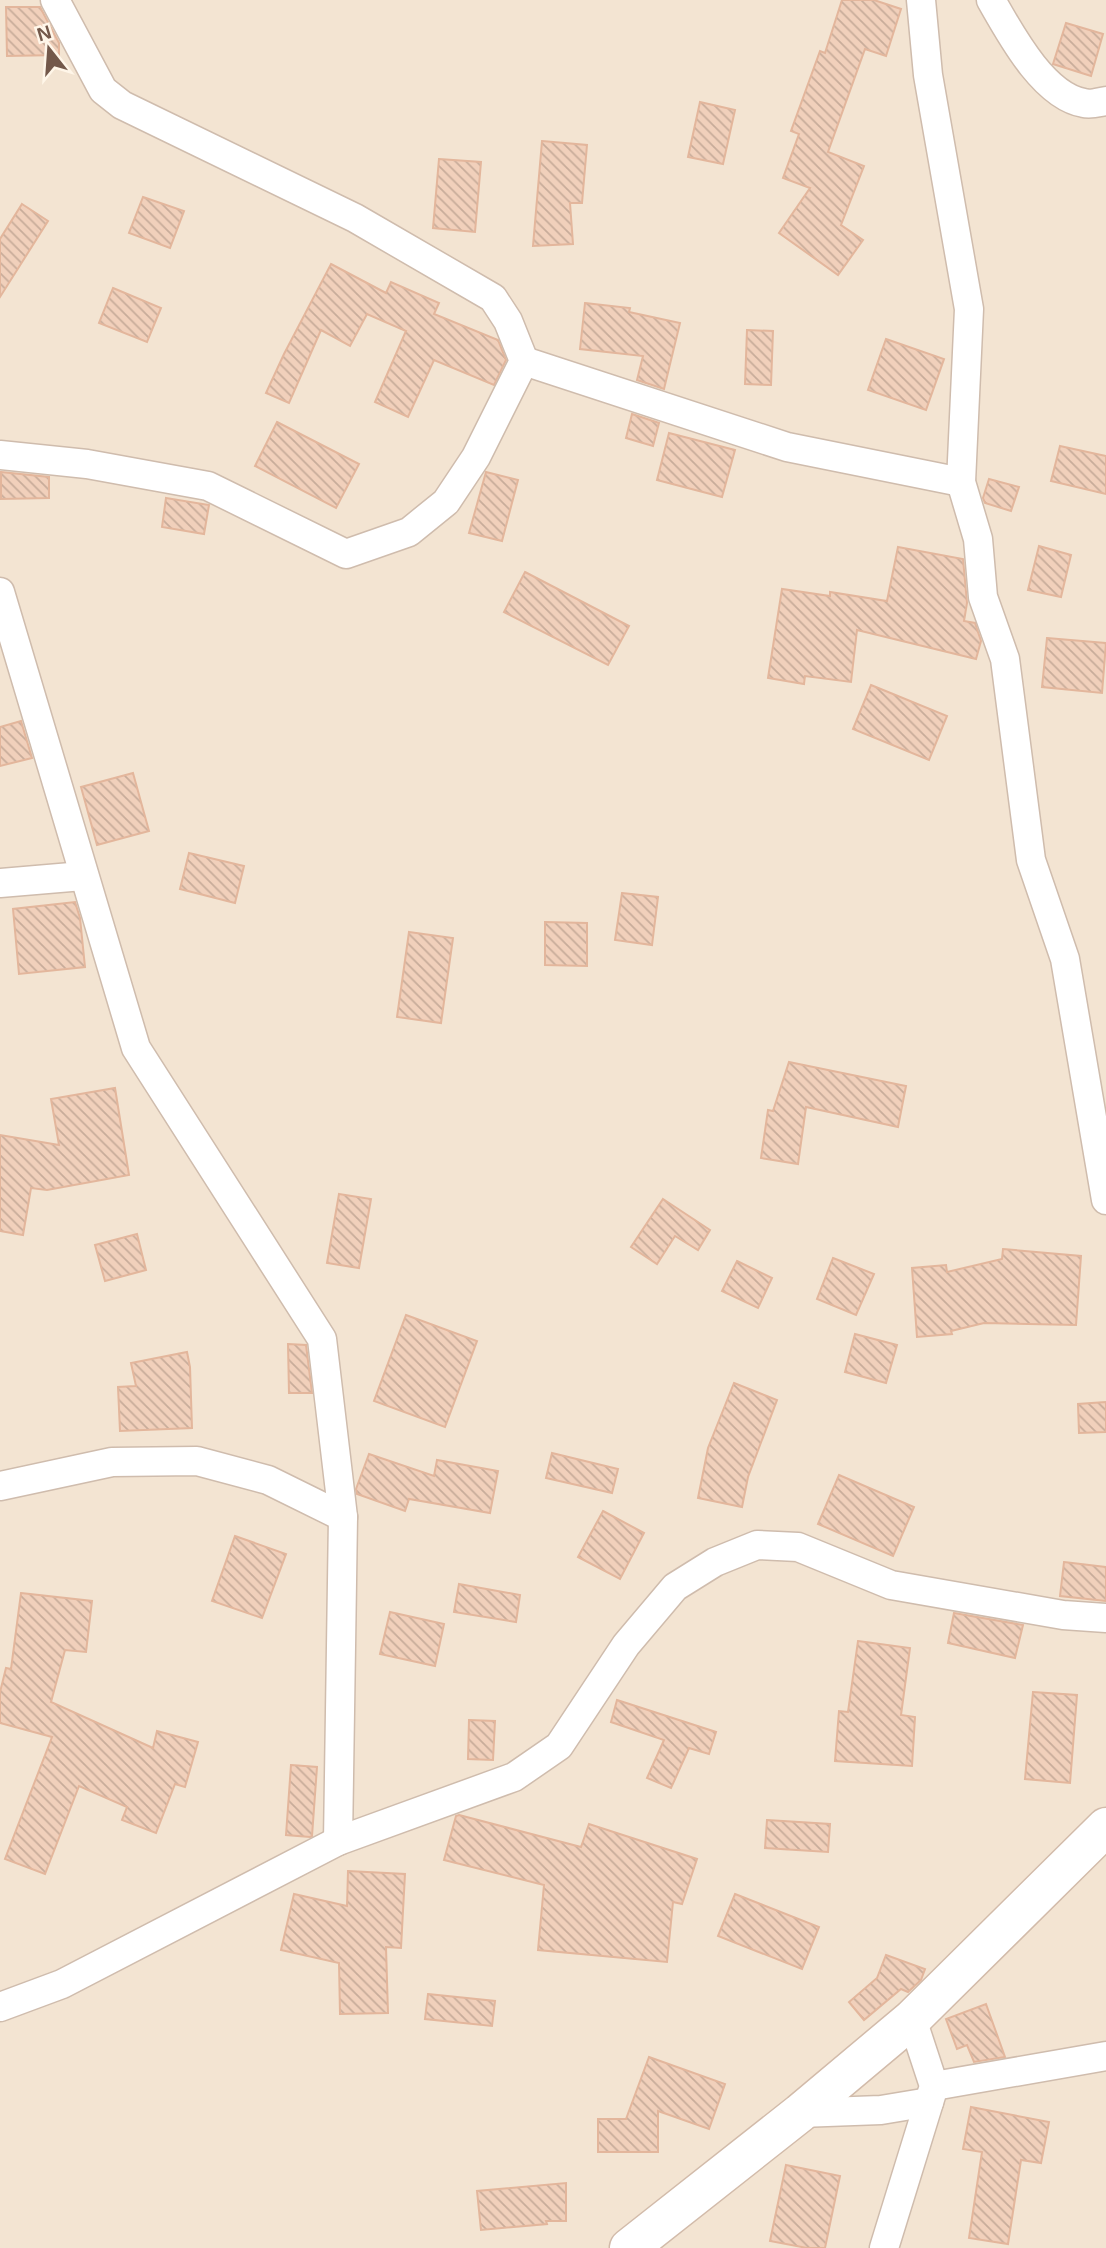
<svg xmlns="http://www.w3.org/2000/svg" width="1106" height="2248" font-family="Helvetica,sans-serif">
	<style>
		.residential { fill: #f3e4d2 }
		.building { fill: url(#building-back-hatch); stroke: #e3b69c; stroke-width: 2 }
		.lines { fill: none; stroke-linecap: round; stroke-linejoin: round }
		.street-casing { stroke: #cfbcad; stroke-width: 31 }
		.secondary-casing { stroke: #d2bbaa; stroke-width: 41 }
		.street { stroke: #fff; stroke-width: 28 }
		.secondary { stroke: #fff; stroke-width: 38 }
	</style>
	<defs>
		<pattern id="building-back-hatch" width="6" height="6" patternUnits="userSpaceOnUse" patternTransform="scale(1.75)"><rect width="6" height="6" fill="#f1d0bb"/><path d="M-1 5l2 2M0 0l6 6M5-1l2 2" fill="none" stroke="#c8ac9a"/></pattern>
	</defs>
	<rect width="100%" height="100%" fill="#fcf2e3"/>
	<rect class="residential" x="0" y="0" width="1106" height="2248"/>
	<g class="building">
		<path d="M842,0H874L901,9L886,56L865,49L828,152L864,166L841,225L863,240L838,275L779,233L810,188L783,178L799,134L791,131L820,51L825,53Z"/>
		<path d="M6,7H40L59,43V55L7,56Z"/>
		<path d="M1066,23L1103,34L1091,76L1053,64Z"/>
		<path d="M700,102L735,110L723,164L688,157Z"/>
		<path d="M542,141L587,145L582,203H570L573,244L533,246Z"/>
		<path d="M439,159L481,162L475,232L433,228Z"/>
		<path d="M143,197L184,211L170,248L129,233Z"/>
		<path d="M22,204L48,221L0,297V239Z"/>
		<path d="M331,264L386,293L391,282L439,303L434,314L498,340L506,360L494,385L434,360L408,417L375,402L406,331L367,314L350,346L321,330L289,403L266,393L284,354Z"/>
		<path d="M113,288L161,308L147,342L99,323Z"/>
		<path d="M585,303L630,308L629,312L680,323L664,389L637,380L643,356L580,349Z"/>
		<path d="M747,330L773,331L771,385L745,384Z"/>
		<path d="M886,339L944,359L926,410L868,390Z"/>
		<path d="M632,414L659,423L653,446L626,438Z"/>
		<path d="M277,422L359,464L336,508L255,466Z"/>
		<path d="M669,433L735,450L722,497L657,480Z"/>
		<path d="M1060,446L1106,456V494L1051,481Z"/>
		<path d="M1,472L49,477V498L1,499Z"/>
		<path d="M486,472L518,480L502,541L469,533Z"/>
		<path d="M989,479L1019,487L1011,511L985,503L983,498Z"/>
		<path d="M166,498L209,505L204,534L162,527Z"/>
		<path d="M1039,546L1071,555L1061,597L1028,590Z"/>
		<path d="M898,547L963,559L967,603L964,621L975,623L981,641L976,659L857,630L851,682L805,676L804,684L768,678L782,589L830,596V592L887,601Z"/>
		<path d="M525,572L629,626L608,665L504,612Z"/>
		<path d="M1047,638L1106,643L1102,693L1042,687Z"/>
		<path d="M871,685L947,716L929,760L853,729Z"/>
		<path d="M21,721L32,758L0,766V727Z"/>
		<path d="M133,773L149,831L97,845L81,787Z"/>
		<path d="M189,853L244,866L235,903L180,889Z"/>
		<path d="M622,893L658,897L652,945L615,940Z"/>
		<path d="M75,902L80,918L85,967L19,974L13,909Z"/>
		<path d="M545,922L587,923V966L545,965Z"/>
		<path d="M409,932L453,938L441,1023L397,1017Z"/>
		<path d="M789,1062L906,1086L898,1127L806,1107L798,1164L761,1158L768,1110L773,1111Z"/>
		<path d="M115,1088L129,1175L47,1190L31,1188L23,1235L0,1231V1135L59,1145L51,1099Z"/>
		<path d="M339,1194L371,1199L359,1268L327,1263Z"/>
		<path d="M663,1199L710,1230L698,1250L675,1236L657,1264L631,1247Z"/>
		<path d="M137,1234L146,1270L105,1281L95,1245Z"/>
		<path d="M1003,1249L1081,1256L1076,1325L984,1323L951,1331L952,1334L917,1337L912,1268L946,1265L947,1272L1002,1259Z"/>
		<path d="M833,1258L874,1274L856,1315L817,1299Z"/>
		<path d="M737,1261L772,1278L758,1308L722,1291Z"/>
		<path d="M406,1315L477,1341L445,1427L374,1401Z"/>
		<path d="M855,1334L897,1345L886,1383L845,1372Z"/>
		<path d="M288,1344L306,1345L312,1393H289Z"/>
		<path d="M187,1352L190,1367L192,1428L120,1431L118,1387L136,1386L131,1363Z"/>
		<path d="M734,1383L777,1400L748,1477L742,1507L698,1498L708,1448Z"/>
		<path d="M1106,1402V1432L1079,1433L1078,1404Z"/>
		<path d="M552,1453L618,1469L612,1493L546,1478Z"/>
		<path d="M369,1454L434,1476L437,1460L498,1471L490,1513L409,1499L405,1511L357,1494L356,1489Z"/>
		<path d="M839,1475L914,1507L893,1556L818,1524Z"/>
		<path d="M603,1511L644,1533L620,1579L578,1557Z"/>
		<path d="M235,1536L286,1554L262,1618L212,1601Z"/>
		<path d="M1064,1562L1106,1567V1601L1060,1596Z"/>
		<path d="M459,1584L520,1595L516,1622L454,1612Z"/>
		<path d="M21,1593L92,1601L86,1652L65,1650L51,1702L153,1748L157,1731L198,1742L185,1787L175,1784L156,1833L122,1820L127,1807L79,1786L45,1874L5,1859L52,1737L0,1723V1692L6,1668L11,1669Z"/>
		<path d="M390,1612L444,1624L435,1666L380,1654Z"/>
		<path d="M954,1613L1023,1625L1015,1658L948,1643Z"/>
		<path d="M858,1641L910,1648L901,1715L915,1717L912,1766L835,1761L839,1711L848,1712Z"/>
		<path d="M1033,1692L1077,1695L1070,1783L1025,1779Z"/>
		<path d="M617,1700L716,1732L709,1754L689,1748L671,1788L647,1778L664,1740L611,1722Z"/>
		<path d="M469,1720L495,1721L493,1760L468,1759Z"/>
		<path d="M291,1765L317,1767L312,1836L310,1837L286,1835Z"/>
		<path d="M459,1815L581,1847L589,1824L697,1859L682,1904L673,1902L667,1962L538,1950L544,1885L444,1860L456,1816Z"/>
		<path d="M767,1820L830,1824L828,1852L765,1848Z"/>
		<path d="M348,1871L405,1874L401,1948L386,1947L388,2013L340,2014L339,1963L281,1950L294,1894L347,1906Z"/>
		<path d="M735,1894L819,1927L802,1969L718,1936Z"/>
		<path d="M886,1955L925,1969L921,1980L908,1992L901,1989L864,2020L849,2002L877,1978Z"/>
		<path d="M428,1994L495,2001L492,2026L425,2019Z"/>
		<path d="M986,2004L1005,2057L974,2062L967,2045L957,2049L946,2019Z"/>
		<path d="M649,2057L725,2084L709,2129L658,2111V2152H598V2119H626Z"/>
		<path d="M971,2107L1049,2122L1041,2163L1021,2160L1008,2244L969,2238L982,2152L963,2149Z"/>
		<path d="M786,2165L840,2176L825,2248H807L770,2241Z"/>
		<path d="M566,2183V2221H546L547,2224L481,2230L477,2191Z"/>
	</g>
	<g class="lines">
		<g class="street-casing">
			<g id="street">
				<path d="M921,0L928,75L969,309L961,482L978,539L983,597L1005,659L1031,860L1065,959L1106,1200"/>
				<path d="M991,0C1010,33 1043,96 1084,103C1091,105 1099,102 1106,101"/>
				<path d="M524,361L787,447L961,482"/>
				<path d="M0,455L87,464L208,486L346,554L409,532L446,502L476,457L524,361L508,321L493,298L355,218L122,105L103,90L55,0"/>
				<path d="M0,592L136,1048L322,1339L343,1517L338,1841"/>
				<path d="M0,883L83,876"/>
				<path d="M0,1486L112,1462L197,1461L268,1480L343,1517"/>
				<path d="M0,2007L62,1984L338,1841L514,1777L559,1746L626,1645L675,1587L715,1562L757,1545L798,1547L891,1585L1063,1615L1106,1618"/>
				<path d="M934,2086L1106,2056"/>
				<path d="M800,2113L881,2110L929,2102"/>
				<path d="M884,2248L934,2086L912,2019"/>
			</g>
		</g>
		<g class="secondary-casing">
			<path id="secondary" d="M629,2248L800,2113L912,2019L1106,1827"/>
		</g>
		<use href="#street" class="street"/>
		<use href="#secondary" class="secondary"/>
	</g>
	<g transform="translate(49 49) rotate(343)" stroke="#fff6e9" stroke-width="5" paint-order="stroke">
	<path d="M0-5L12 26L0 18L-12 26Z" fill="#73584a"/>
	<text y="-10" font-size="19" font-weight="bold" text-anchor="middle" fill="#73584a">N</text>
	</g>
</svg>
